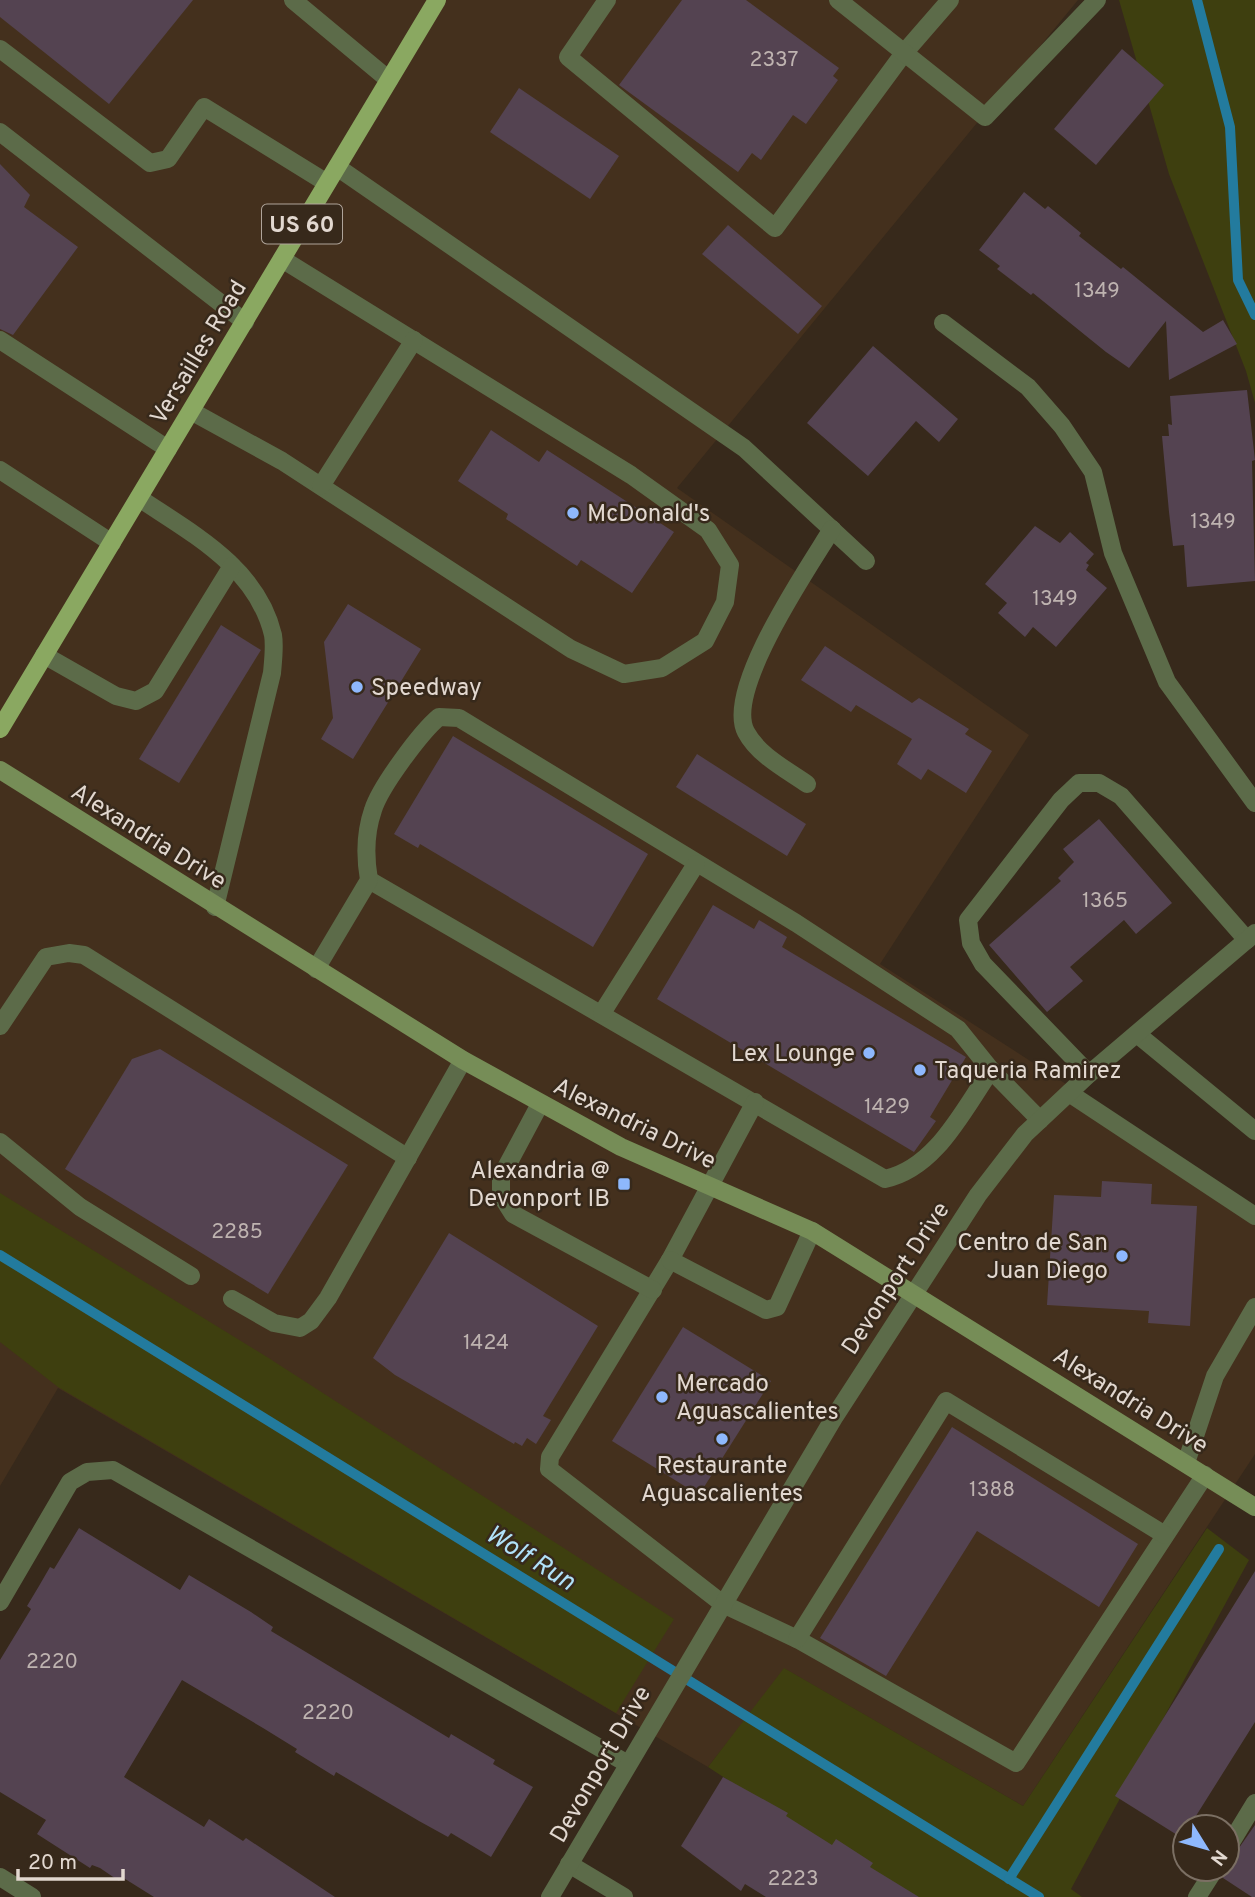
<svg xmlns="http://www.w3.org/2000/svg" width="1255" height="1897" font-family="Overpass,sans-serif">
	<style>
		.built { fill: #44301d }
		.green { fill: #3e3f0f }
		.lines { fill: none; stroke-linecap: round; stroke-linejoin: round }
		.stream { stroke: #237b9e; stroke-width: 10 }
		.building { fill: #544351 }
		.lane { stroke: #5c6b49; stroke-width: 18 }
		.street { stroke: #5c6b49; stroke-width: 18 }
		.secondary { stroke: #768d57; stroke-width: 18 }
		.primary { stroke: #8aa861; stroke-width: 18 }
		.poi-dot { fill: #8eb8fd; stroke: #37291b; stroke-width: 2.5 }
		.labels { text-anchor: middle; stroke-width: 5; stroke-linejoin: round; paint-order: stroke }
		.number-label { font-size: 21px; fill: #beb3b0 }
		.shield { fill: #37291b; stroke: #afa49a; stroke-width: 2 }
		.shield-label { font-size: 23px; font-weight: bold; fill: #e2d8d0 }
		.street-label { font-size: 24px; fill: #e2d8d0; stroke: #37291b }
		.poi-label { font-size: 24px; fill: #e2d8d0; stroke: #37291b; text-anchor: start }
		.water-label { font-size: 26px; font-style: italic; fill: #b0e1f8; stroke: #37291b }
	</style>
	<rect width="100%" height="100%" fill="#37291b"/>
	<path class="built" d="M0,0H1078L677,488L1029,735L880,964L1255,1206V1454L1023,1806L785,1669L708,1767L58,1388L0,1486Z"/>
	<g class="green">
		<path d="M1119,0H1255V403L1246,371L1169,174Z"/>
		<path d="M0,1193L267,1357L674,1619L616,1713L58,1387L0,1342Z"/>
		<path d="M1207,1528L1249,1560L1071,1889L1082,1897H908L708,1767L784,1668L1023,1806Z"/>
	</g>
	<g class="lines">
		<g class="stream">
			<path d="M1197,0L1230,127L1238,280L1255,315"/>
			<path d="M0,1255L1039,1897"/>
			<path d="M1009,1879L1219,1549"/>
		</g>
	</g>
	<g class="building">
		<path d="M0,0H193L109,104L0,17Z"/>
		<path d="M682,0H746L839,68L833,76L838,80L806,124L793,115L761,160L752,153L738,172L619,85Z"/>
		<path d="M1122,49L1164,85L1096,165L1054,129Z"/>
		<path d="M519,88L619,156L590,199L490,132Z"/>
		<path d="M0,164L30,195L24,207L78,247L13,335L0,329Z"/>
		<path d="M1024,192L1045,209L1048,206L1081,233L1079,236L1121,269L1123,267L1203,332L1223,320L1237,344L1169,380L1166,321L1129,368L1106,352L1033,293L1031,295L997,269L1000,266L979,250Z"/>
		<path d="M728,225L822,306L798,334L702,254Z"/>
		<path d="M873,346L958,419L939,442L916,421L868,476L807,423Z"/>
		<path d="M1247,390L1255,460L1252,461L1255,581L1187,587L1184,545L1173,546L1169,512L1162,436H1169L1168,424L1172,425L1170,396Z"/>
		<path d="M491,430L539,462L547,450L674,532L632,593L581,560L577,566L506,519L508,514L458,481Z"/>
		<path d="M1035,526L1060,543L1070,532L1094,554L1086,563L1089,565L1086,570L1107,588L1056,647L1033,627L1025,637L998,613L1007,603L985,584Z"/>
		<path d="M348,604L421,649L353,759L321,739L333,718L324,642Z"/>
		<path d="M221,625L261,650L179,783L139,759Z"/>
		<path d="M825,646L912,703L919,698L969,729L965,734L992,751L966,793L928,769L921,780L897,764L912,739L856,705L851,712L801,680Z"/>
		<path d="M453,736L648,854L593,947L420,844L418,848L394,834Z"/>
		<path d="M697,754L806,824L787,856L676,787Z"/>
		<path d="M1099,819L1172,903L1136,934L1124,920L1070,967L1083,981L1047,1012L989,945L1061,881L1058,878L1074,862L1063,849Z"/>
		<path d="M713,905L754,929L759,920L787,937L782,947L966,1057L930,1117L936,1121L914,1152L657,999Z"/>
		<path d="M160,1049L348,1165L268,1294L65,1169L132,1059Z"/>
		<path d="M1102,1181L1152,1184L1151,1204L1197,1206L1190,1326L1148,1323L1149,1311L1047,1305L1054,1195L1101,1197Z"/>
		<path d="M449,1233L598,1326L543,1416L551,1420L536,1444L527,1438L522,1446L515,1442L514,1444L395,1375L373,1358Z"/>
		<path d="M683,1327L771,1381L699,1495L612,1441Z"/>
		<path d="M952,1427L1138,1544L1099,1607L977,1531L886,1676L820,1638Z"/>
		<path d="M79,1528L180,1590L189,1575L251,1612L273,1627L271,1631L449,1738L451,1734L495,1760L493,1764L533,1787L491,1857L451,1833L448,1837L419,1821L336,1772L334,1776L295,1752L297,1749L263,1728L182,1680L124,1777L204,1827L209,1819L243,1841L246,1838L335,1897H154L122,1877L119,1881L100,1868L92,1865L90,1868L37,1834L46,1820L0,1792V1660L31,1609L27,1606L39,1586L50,1567L54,1569Z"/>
		<path d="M1255,1571V1722L1189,1827H1185L1182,1838L1115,1796Z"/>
		<path d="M723,1777L788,1813L786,1816L832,1845L836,1839L873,1863L870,1867L919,1897H766L745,1884L741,1891L681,1846Z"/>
		<path d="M1255,1825V1897H1252L1223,1878L1227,1865Z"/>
	</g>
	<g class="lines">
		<g class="lane">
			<path d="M293,0L389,80"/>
			<path d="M607,0L568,57L775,228L904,53L950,0"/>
			<path d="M838,0L985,117L1097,0"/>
			<path d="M0,49L150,163L168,159L204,107L327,183"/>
			<path d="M0,132L245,322"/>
			<path d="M337,167L744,448L866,561"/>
			<path d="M943,323L1028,387L1062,426L1093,472L1113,553L1167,682L1255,803"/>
			<path d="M0,340L168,449"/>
			<path d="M191,411L282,461L571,649L624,674L662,668L705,641L725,602L730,565L708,530L631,475L282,259"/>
			<path d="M0,470L112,543"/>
			<path d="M321,486L414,340"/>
			<path d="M139,498C191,533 257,567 273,635C275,646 273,661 272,673L215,907"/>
			<path d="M44,655L116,696L136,701L155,691L232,566"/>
			<path d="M807,784C787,770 758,755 746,732C724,690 809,567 832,529"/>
			<path d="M369,880L885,1179C936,1168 963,1110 991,1070"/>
			<path d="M316,969L369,880C365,857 365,833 373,810C380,787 421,732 439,717L459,718L796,923L958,1029L991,1070L1040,1120"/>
			<path d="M602,1013L696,864"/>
			<path d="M0,1026L46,957L69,953L84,955L408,1158"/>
			<path d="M1137,1034L1255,1131"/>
			<path d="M1089,1074L983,964L971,943L968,920L1061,800L1079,783H1099L1121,796L1247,940"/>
			<path d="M1069,1093L1255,1216"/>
			<path d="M755,1102L670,1260L550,1457L549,1469L723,1604L797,1639L1016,1763L1205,1475"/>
			<path d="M540,1104L501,1177V1195L513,1214L653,1290"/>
			<path d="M0,1142L80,1207L191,1276"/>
			<path d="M670,1260L766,1310L777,1307L812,1231"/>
			<path d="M232,1299L274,1323L300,1328L311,1321L328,1298L463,1060"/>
			<path d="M1186,1463L1215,1376L1255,1307"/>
			<path d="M0,1602L70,1482L87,1472L113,1470L628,1764"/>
			<path d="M797,1639L946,1401L1165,1535"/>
			<path d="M1227,1849L1255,1803"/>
			<path d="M0,1877L32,1897"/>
			<path d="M1197,1897L1215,1869"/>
		</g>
		<g class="street">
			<path d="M569,1864L624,1897"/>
			<path d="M550,1897L835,1416L978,1195L1025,1134L1040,1120L1089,1074L1255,933"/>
		</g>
		<path class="secondary" d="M0,770L463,1060L621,1147L812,1231L1255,1507"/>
		<path class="primary" d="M0,729L437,0"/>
	</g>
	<g class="poi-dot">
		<circle cx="573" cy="513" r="7"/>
		<circle cx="357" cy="687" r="7"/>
		<circle cx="869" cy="1053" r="7"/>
		<circle cx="920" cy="1070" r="7"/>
		<rect x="617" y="1177" width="14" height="14" rx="3.5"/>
		<circle cx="1122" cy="1256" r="7"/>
		<circle cx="662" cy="1397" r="7"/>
		<circle cx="722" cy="1439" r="7"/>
	</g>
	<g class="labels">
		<g class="number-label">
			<text x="774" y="66">2337</text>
			<text x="1097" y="297">1349</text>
			<text x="1213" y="528">1349</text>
			<text x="1055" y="605">1349</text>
			<text x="1105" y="907">1365</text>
			<text x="887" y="1113">1429</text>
			<text x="237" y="1238">2285</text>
			<text x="486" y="1349">1424</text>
			<text x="992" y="1496">1388</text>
			<text x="52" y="1668">2220</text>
			<text x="328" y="1719">2220</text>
			<text x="793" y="1885">2223</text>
		</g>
		<rect class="shield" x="262" y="204.5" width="80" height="39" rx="5"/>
		<g class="shield-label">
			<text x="302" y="232">US 60</text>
		</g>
		<g class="street-label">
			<text transform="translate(198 352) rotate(-59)" y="8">Versailles Road</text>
			<text transform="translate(149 836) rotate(32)" y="8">Alexandria Drive</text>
			<text transform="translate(635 1123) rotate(26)" y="8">Alexandria Drive</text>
			<text transform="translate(895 1278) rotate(-57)" y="8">Devonport Drive</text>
			<text transform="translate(1131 1400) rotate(32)" y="8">Alexandria Drive</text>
			<text transform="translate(600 1764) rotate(-60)" y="8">Devonport Drive</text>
		</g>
		<g class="poi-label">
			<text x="587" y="521">McDonald's</text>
			<text x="371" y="695">Speedway</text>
			<text x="855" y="1061" text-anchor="end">Lex Lounge</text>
			<text x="934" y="1078">Taqueria Ramirez</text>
			<text x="610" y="1178" text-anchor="end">Alexandria @<tspan x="610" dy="28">Devonport IB</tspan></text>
			<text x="1108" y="1250" text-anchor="end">Centro de San<tspan x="1108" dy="28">Juan Diego</tspan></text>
			<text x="676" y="1391">Mercado<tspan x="676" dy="28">Aguascalientes</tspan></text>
			<text x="722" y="1473" text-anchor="middle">Restaurante<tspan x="722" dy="28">Aguascalientes</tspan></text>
		</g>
		<g class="water-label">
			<text transform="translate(531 1557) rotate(32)" y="9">Wolf Run</text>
		</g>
	</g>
	<g transform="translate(1206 1848) rotate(127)"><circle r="33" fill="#37291b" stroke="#7b6f63" stroke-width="2"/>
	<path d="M0-5L12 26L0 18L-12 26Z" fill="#8eb8fd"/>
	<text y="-10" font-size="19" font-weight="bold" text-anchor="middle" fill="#e2d8d0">N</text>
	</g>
	<path d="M18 1869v10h105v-10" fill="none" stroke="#e2d8d0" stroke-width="3.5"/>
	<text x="28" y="1869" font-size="21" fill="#e2d8d0" stroke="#37291b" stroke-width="5" paint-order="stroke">20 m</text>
</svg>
